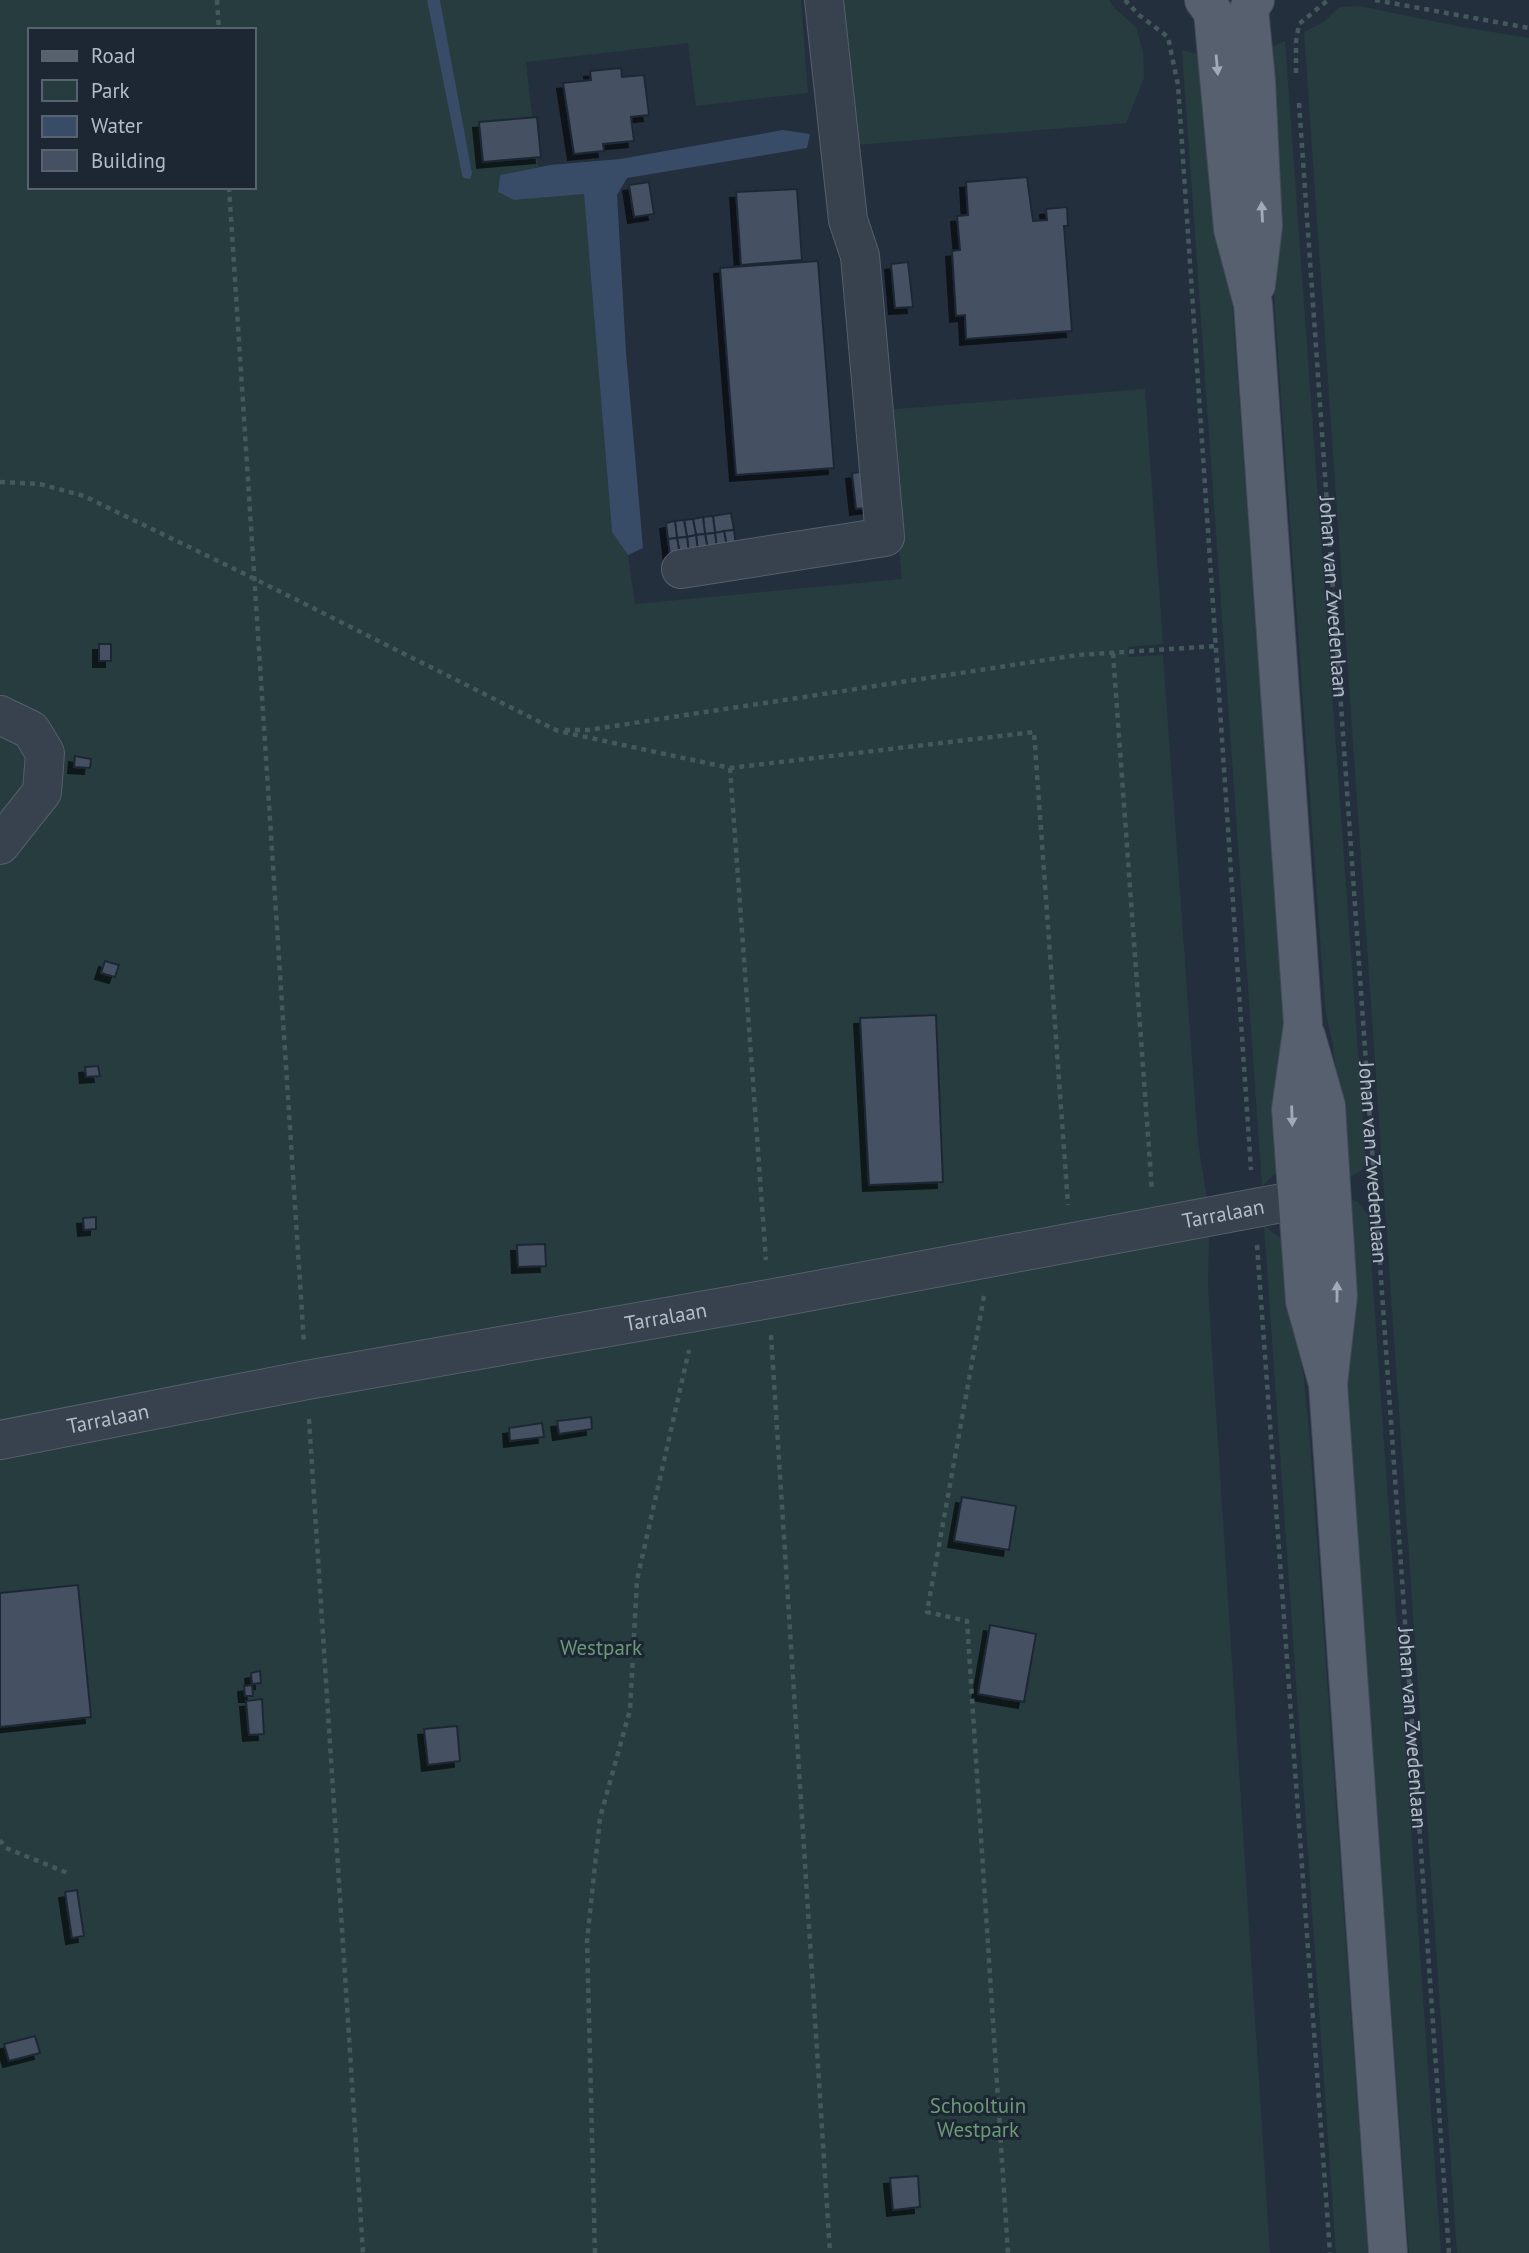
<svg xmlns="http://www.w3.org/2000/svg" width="1529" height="2253" font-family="'PT Sans',sans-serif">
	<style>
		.green { fill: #263c3f; fill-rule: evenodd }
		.water { fill: #394c67 }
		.building { fill: #455162; stroke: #1f2835; stroke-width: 2; filter: url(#shadow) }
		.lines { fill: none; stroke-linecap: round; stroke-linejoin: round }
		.minor-casing { stroke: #565f6c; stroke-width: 40 }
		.major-casing { stroke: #414a57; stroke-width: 40 }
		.path { stroke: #44595c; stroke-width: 4.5; stroke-dasharray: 5 5; stroke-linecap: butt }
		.minor { stroke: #38414e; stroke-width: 38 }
		.major { stroke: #56606e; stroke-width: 38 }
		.oneway { fill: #a1aab7 }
		.labels { text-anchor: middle; stroke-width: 6; stroke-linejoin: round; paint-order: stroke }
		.street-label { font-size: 21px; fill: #b4bcc9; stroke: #1d2633 }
		.park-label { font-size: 21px; fill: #6b9a76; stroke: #1d2633 }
	</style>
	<defs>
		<filter id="shadow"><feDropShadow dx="-6" dy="6" stdDeviation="0" flood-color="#0009"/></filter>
	</defs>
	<rect width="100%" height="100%" fill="#242f3e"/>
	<g class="green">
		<path d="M0,0H427L462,175L472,173L440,0H801L808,93L696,106L688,43L526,62L538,167L500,175L498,192L515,200L584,194L612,532L628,555L635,604L902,579L884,410L1145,389L1163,644L1128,647L1129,657L1163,655L1198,1143L1207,1199L1209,1230L1208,1287L1270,2253H0ZM30,30H254V187H30Z"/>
		<path d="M835,0H1109L1114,8L1136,27L1143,53L1144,78L1126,123L856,145Z"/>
		<path d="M1359,6L1462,27L1529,38V2253H1457L1304,32L1324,22L1339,7Z"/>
		<path d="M1285,41L1366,1162L1362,1170L1349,1178L1333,1046L1325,1008L1275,312L1263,51Z"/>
		<path d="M1182,50L1204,56L1229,259L1284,1019L1279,1057L1284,1154L1278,1171L1262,1186Z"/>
		<path d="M1350,1199L1358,1202L1368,1215L1441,2253H1409L1346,1382Z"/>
		<path d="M1264,1225L1280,1238L1286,1247L1304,1379L1310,1442L1368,2253H1336Z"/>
	</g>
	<g class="water">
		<path d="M427,0H440L472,173L470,179L464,178L462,175Z"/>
		<path d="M783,130L810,134L807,148L627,178L617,195L626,352L643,548L628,555L612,532L584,194L514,200L498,192L500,175L550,165L620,159Z"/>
	</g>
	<g class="building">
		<path d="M621,68L622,77L644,75L649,115L631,117L634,141L603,144L604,151L574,154L563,83L591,80L590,71Z"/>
		<path d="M537,117L541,157L483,162L479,122Z"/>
		<path d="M1027,177L1033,221L1047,220L1046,209L1067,207L1068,226H1064L1072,331L966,339L965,315L956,316L952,251L960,250L957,216L968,215L966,182Z"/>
		<path d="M649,182L654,214L634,217L629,185Z"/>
		<path d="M797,189L802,260L741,265L736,192Z"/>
		<path d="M818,261L834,468L736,475L720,268Z"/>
		<path d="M908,262L913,307L895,308L891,264Z"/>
		<path d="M869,471L872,507L856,509L852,473Z"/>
		<path d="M731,513L734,530L715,533L713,516Z"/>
		<path d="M713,516L715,533L705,534L703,517Z"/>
		<path d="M703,517L705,534L696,535L693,519Z"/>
		<path d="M693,519L696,535L687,537L684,520Z"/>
		<path d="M684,520L687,537L677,538L675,521Z"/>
		<path d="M675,521L677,538L668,539L666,523Z"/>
		<path d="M734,530L736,546L727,547L724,531Z"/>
		<path d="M724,531L727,547L717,549L715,533Z"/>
		<path d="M715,533L717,549L708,550L705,534Z"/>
		<path d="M705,534L708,550L698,552L696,535Z"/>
		<path d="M696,535L698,552L689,553L687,537Z"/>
		<path d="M687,537L689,553L680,555L677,538Z"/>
		<path d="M677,538L680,555L670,556L668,539Z"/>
		<rect x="99" y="644" width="12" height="17"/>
		<path d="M75,756L91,759L90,768L74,767Z"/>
		<path d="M105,961L119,965L115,977L101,973Z"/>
		<path d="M936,1015L943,1182L869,1185L860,1018Z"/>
		<path d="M98,1066L100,1076L86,1077L85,1067Z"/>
		<path d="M96,1217V1229L84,1230L83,1218Z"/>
		<path d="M545,1244L546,1266L518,1267L517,1245Z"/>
		<path d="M591,1417L592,1429L559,1434L557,1421Z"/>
		<path d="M542,1423L544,1437L510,1441L509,1428Z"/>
		<path d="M962,1497L1016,1506L1009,1550L954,1541Z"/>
		<path d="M78,1585L91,1717L0,1727V1593Z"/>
		<path d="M990,1625L1036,1634L1024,1702L978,1694Z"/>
		<path d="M260,1671L261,1683L252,1684L251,1673Z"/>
		<path d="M252,1685L253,1696H245L244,1686Z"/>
		<path d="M262,1699L264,1734L249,1735L246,1701Z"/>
		<path d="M457,1726L460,1761L428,1765L424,1729Z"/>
		<path d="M77,1890L84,1936L72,1938L65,1892Z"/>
		<path d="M35,2036L40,2053L9,2061L4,2044Z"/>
		<path d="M918,2176L920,2207L893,2210L890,2178Z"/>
	</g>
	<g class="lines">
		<g class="minor-casing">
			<g id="minor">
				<path d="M681,569L885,537L860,256L848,220L824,0"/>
				<path d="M0,715L31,730L45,753L42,792L0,845"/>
				<path id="s2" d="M0,1440L307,1380L769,1299L1330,1194"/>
			</g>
		</g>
		<g class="major-casing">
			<g id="major">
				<path d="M1204,0L1213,12L1233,229L1253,304L1303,1024L1291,1109L1305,1301L1328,1384"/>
				<path d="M1255,0L1249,9L1256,80L1263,226L1256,285"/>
				<path d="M1306,1036L1326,1106L1338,1296L1328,1384L1388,2253"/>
			</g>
		</g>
		<g class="path">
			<path d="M217,0L219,30"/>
			<path d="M1125,0L1139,15L1168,37L1178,85L1251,1170"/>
			<path d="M1375,0L1529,28"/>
			<path d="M1296,73V42L1299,24L1328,0"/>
			<path id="s1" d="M1299,103L1449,2253"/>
			<path d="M229,187L304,1344"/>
			<path d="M0,482L40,484L84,496L253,578L558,731L730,768L1034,732L1068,1205"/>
			<path d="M1113,653L1152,1191"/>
			<path d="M565,730H588L1078,655L1217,646"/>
			<path d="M730,768L766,1260"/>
			<path d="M1257,1245L1330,2253"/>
			<path d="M984,1296L927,1612L967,1621L1008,2253"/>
			<path d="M771,1335L830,2253"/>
			<path d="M309,1419L363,2253"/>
			<path d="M0,1840L6,1848L70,1874"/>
			<path d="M595,2253L587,1941L600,1818L630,1710L637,1580L689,1350"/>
		</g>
		<use href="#minor" class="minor"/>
		<use href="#major" class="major"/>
	</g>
	<defs><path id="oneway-solid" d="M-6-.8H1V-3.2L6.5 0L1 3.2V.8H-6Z" transform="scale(1.75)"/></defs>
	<g class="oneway">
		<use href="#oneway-solid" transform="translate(1217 65) rotate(85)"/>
		<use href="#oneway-solid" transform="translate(1262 212) rotate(-93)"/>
		<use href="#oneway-solid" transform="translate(1292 1116) rotate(88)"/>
		<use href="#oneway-solid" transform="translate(1337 1292) rotate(-90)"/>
	</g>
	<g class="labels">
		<g class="street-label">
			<text dy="7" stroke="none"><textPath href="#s1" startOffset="495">Johan van Zwedenlaan</textPath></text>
			<text dy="7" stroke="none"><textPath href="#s1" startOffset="1062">Johan van Zwedenlaan</textPath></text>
			<text dy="7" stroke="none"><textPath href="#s2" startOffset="1244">Tarralaan</textPath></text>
			<text dy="7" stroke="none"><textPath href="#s2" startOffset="677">Tarralaan</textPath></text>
			<text dy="7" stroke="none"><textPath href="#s2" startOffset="110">Tarralaan</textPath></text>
			<text dy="7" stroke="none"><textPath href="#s1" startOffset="1629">Johan van Zwedenlaan</textPath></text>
		</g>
		<g class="park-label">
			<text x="601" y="1655">Westpark</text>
			<text x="978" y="2113">Schooltuin<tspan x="978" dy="24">Westpark</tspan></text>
		</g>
	</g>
	<rect x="28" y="28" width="228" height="161" fill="#1d2633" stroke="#59626f" stroke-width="2"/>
	<rect x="42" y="51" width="35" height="10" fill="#56606e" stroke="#59626f" stroke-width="2"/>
	<text x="91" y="63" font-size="21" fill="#b4bcc9">Road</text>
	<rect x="42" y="80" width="35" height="21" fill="#263c3f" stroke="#59626f" stroke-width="2"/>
	<text x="91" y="98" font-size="21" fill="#b4bcc9">Park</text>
	<rect x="42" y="116" width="35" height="21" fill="#394c67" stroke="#59626f" stroke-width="2"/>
	<text x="91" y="133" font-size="21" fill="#b4bcc9">Water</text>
	<rect x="42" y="150" width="35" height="21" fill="#455162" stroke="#59626f" stroke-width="2"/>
	<text x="91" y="168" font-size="21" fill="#b4bcc9">Building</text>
</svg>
